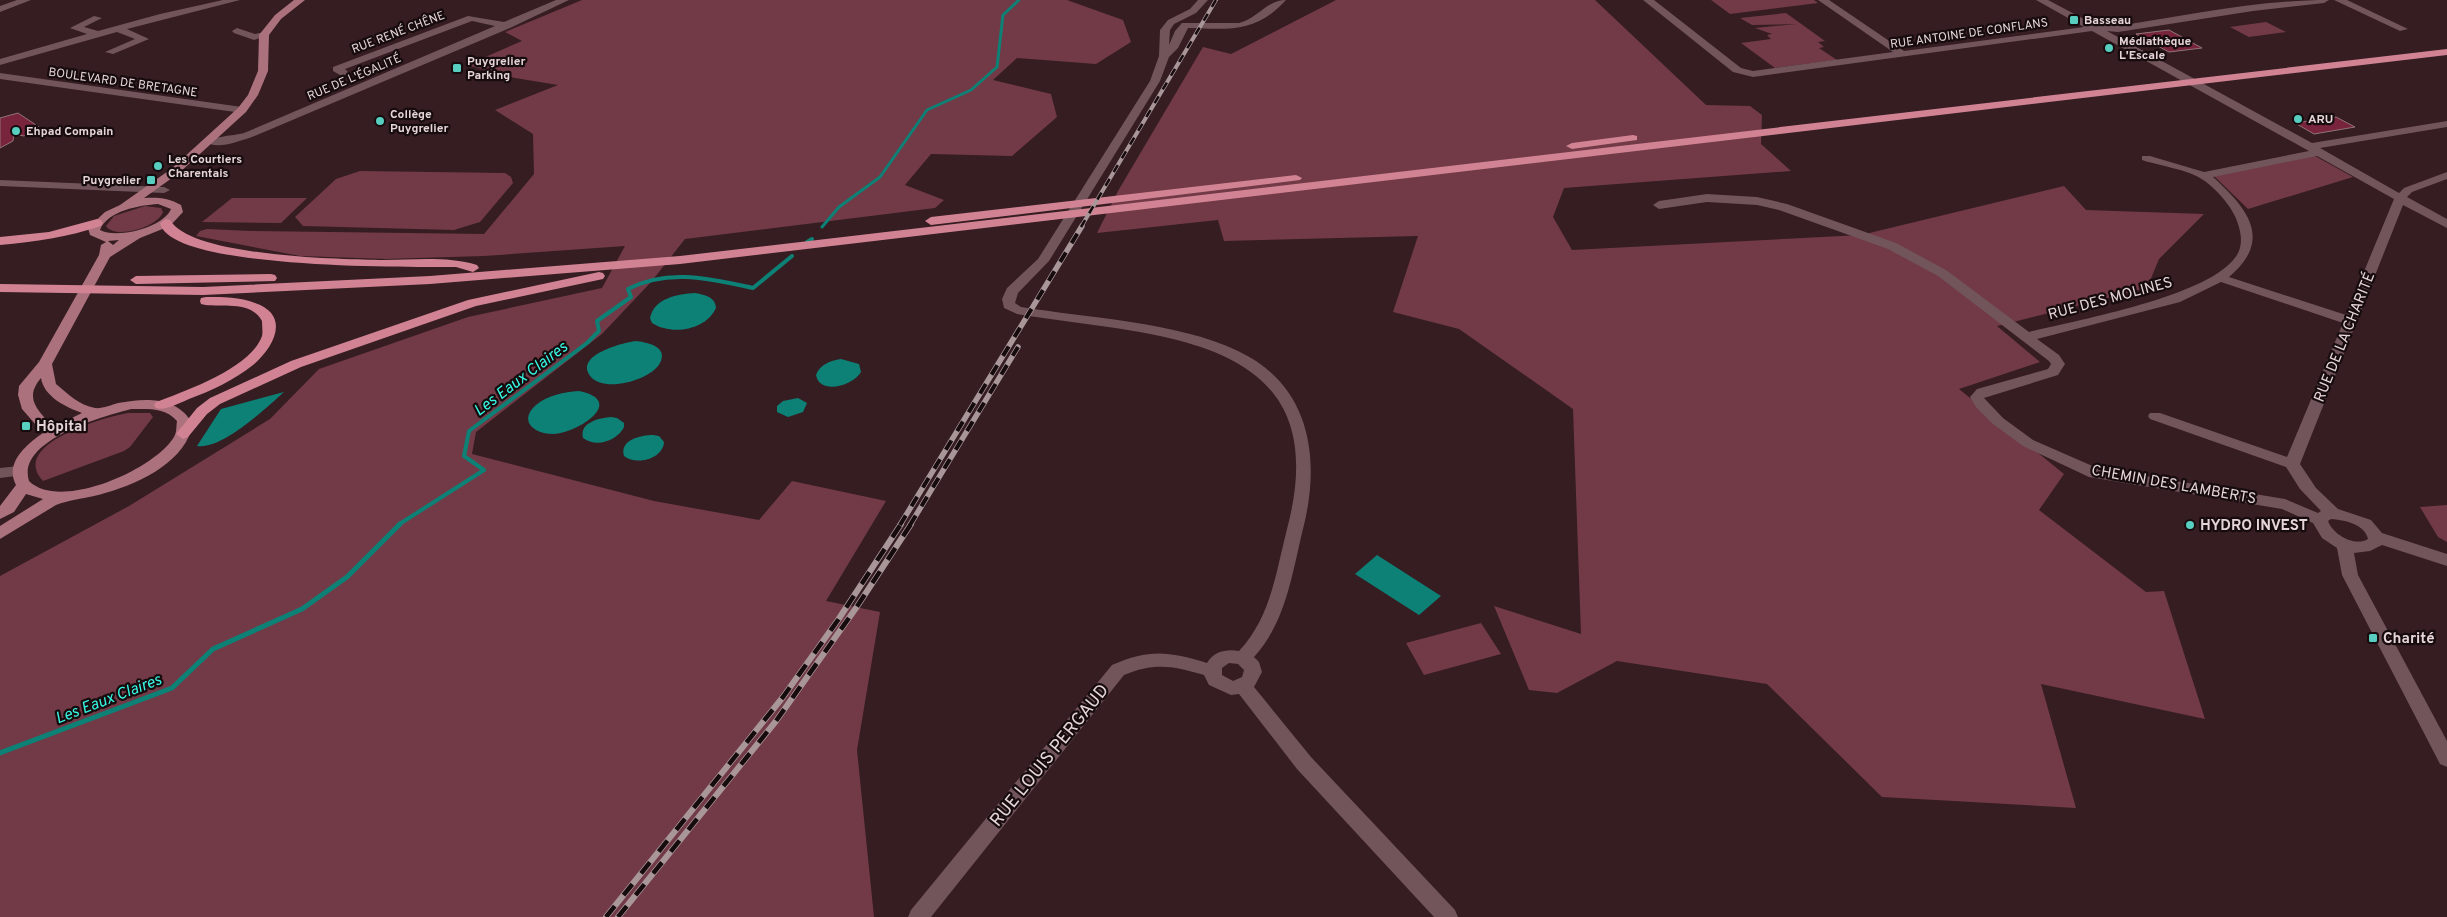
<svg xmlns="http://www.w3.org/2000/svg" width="2447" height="917" font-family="Overpass,sans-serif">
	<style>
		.green { fill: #713a46 }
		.water { fill: #0d8176 }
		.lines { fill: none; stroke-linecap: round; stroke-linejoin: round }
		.stream-far2 { stroke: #0d8176; stroke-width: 3 }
		.stream-far1 { stroke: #0d8176; stroke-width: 4 }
		.stream { stroke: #0d8176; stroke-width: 5 }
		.building { fill: #77243c; stroke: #917479 }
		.minor { fill: #71555a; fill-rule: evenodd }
		.major { fill: #ab717c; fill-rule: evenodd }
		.highway { fill: #d28393; fill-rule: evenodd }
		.rail-far2-casing { stroke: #a99699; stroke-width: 4 }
		.rail-far1-casing { stroke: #a99699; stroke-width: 5.5 }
		.rail-casing { stroke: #a99699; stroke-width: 6 }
		.rail-far2 { stroke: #160b0d; stroke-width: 2.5; stroke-dasharray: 8; stroke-linecap: butt }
		.rail-far1 { stroke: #160b0d; stroke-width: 4; stroke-dasharray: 11; stroke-linecap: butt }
		.rail { stroke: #160b0d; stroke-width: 4.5; stroke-dasharray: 14; stroke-linecap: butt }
		.poi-dot { fill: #58cec0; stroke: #160b0d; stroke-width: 2 }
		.labels { text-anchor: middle; stroke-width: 4.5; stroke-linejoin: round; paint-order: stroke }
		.far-poi-label { font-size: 12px; font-weight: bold; fill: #e6d5d8; stroke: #160b0d; text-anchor: start }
		.far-street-label { font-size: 12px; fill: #e6d5d8; stroke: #160b0d }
		.street-label { font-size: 15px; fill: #e6d5d8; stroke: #160b0d }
		.poi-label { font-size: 15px; font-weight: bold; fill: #e6d5d8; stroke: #160b0d; text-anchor: start }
		.water-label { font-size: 16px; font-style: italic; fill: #37f7e4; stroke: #160b0d }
		.near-street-label { font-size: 18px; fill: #e6d5d8; stroke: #160b0d }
	</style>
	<rect width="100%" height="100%" fill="#351d22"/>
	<g class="green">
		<path d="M582,0H1067L1123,20L1131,42L1096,64L1017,58L993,80L1051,94L1057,117L1012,156L931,154L905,185L944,200L935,208L685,239L651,282L602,334L476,432L472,454L654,501L759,520L792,481L886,501L826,601L880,612L857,750L874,917H0V576L129,506L270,419L319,369L468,317L602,288L625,246L484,256L386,259L300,256L196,236L200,231L207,229L251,231L484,234L534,174L533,134L495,110L558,85L515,78L467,65L522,41L505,32Z"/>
		<path d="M1336,0H1595L1706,105L1750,106L1762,115L1761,144L1791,171L1564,188L1553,217L1572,250L1861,235L2064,186L2086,210L2204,214L2159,259L2147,288L1997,326L2040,362L1959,389L2064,474L2039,510L2146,592L2164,591L2205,719L2041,684L2076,808L1882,797L1767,684L1617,661L1557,693L1529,690L1494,606L1581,634L1573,409L1459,329L1393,312L1418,236L1224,241L1218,220L1097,233L1118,191L1203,47L1231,54Z"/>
		<path d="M1711,0H1814L1818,3L1730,14Z"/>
		<path d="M1786,13L1825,41L1818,42L1824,47L1819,48L1837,60L1775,68L1741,43L1771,39L1767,35L1772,34L1755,28L1797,24L1752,25L1740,18Z"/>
		<path d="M2266,22L2286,32L2249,37L2230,27Z"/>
		<path d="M2315,156L2353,177L2248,209L2214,176Z"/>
		<path d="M360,171L505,173L511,177L513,183L480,222L454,230L303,226L295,217L336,179Z"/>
		<path d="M232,198H307L281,223L202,222Z"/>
		<path d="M145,206L161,208L163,212C158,227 115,240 106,226L114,216Z"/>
		<path d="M128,413H150L153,417L130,447L124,451L43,481C8,444 105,417 128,413Z"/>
		<path d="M2447,505V542L2438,537L2420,507Z"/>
		<path d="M1481,623L1501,654L1424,675L1406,643Z"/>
	</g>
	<g class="water">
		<path d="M695,293C706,295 715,297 716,308C706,330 672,336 652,323L650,318C654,298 678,294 695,293Z"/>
		<path d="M637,341C649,343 668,347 660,363C651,380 605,393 591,377C572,355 625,342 637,341Z"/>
		<path d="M841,359L859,364L861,372C854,385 820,396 816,375C820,364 830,361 841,359Z"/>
		<path d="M579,391C627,401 578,433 553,434C534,434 518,421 536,405C548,395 564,392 579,391Z"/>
		<path d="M284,392C266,408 222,450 197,446L221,409Z"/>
		<path d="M798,398L807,403L803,412L788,417L777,412V406L783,401Z"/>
		<path d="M611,417L617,418L624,423V427C617,441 596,448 583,438C579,422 600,418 611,417Z"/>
		<path d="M653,435L659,436L664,442C663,459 636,466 624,456C619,440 641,435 653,435Z"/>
		<path d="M1377,555L1441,596L1419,615L1355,574Z"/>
	</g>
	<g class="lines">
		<path class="stream-far2" d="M822,227L839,207L880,177L927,110L971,90L997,67L1003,15L1019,0"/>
		<g class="stream-far1">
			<path d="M807,242L812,239"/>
			<path d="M398,525L484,470L464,456L469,431L587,343L599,331L597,321L631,297L628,289C669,268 710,279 753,288L792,256"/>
		</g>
		<path class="stream" d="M0,753L172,688L213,649L302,609L347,577L400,524"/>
	</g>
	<g class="building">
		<path d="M2169,30L2202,48L2169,52L2136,34Z"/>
		<path d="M18,113L39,127L24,136L14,134L13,141L0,148V118Z"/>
		<path d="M2336,117L2355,127L2314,134L2295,123Z"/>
	</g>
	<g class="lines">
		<g class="minor">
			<path d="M17,0H31L0,12V6Z"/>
			<path d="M223,0H240L127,29L149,39L113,54L105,52L135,39L117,32L0,65V59L87,34L70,28L94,16L102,18L84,27L98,31L160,14Z"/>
			<path d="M556,0H569L510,28L252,137C239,141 215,151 205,141C208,138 236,135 244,133L495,26L472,21L345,69L349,73L348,75H340L333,71V67L468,16L504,22Z"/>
			<path d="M1198,0H1208L1196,13L1174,24L1170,30L1169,45L1175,31L1182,23H1239C1257,19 1267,0 1286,0C1255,34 1229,29 1188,28L1178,48L1169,57L1160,81L1049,261L1018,293L1015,303L1021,307C1088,318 1178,322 1238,351C1311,385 1321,459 1303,529C1292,574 1286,622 1254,657L1259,662L1262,672L1254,687L1311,757L1455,910L1458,917H1434L1297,769L1239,694L1231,695L1209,685L1204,675C1173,666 1155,662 1124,675L931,917H908L911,910L1112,665C1149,649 1168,651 1207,663C1214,651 1227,649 1239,651C1271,617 1276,572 1287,529C1340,330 1152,337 1017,314L1004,308L1002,299L1007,288L1038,259L1150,81L1159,56L1160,30L1168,20L1190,9ZM1229,663L1238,664L1244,670L1242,677L1233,681L1222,675V668Z"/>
			<path d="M1643,0H1654L1741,68L1753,71L1893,52L1818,0H1829L1904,51L2084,27L2036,0H2048L2095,25L2118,26C2188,15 2258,0 2329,0L2324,3L2253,11L2118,32L2107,31L2312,143L2447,121V127L2320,148L2399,193L2404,188L2447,172V179L2412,192L2407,197L2447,219V228L2403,205L2300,464L2316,488L2338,509L2371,520L2382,533L2447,554V566L2382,545L2370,551L2354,553L2358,575L2447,741V767L2440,764L2342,575L2337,548L2322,538L2313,523L2282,509L2089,477L2023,446L1993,424L1976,407L1970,397L1977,389L2048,369L2051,364L2049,361L1938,276L1888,249L1779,210L1757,205L1707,202L1659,209L1653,205L1659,201L1707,194L1757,197L1787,204L1896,243L1946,270L2029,332C2078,320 2204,297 2234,259C2243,249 2242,236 2238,224C2234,208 2214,186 2200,178C2188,170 2157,165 2142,160V156H2150L2204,172L2309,151L2092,31L1753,77L1733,72ZM2317,156L2394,199L2346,315L2229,277C2274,239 2247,208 2213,177ZM2221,282L2343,323L2287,457L2160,413H2150L2148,416L2150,419L2286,467L2300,489L2321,511L2318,513L2285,499L2097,468L2033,440L2003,418L1984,398L2058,375L2065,364L2059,355L2037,339L2180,302ZM2331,519C2344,520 2365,524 2368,539C2355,547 2333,535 2328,521Z"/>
			<path d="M2334,0H2347L2408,29L2400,31Z"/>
			<path d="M237,28L255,34L264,32L269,35L254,40L234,33L232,31Z"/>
			<path d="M0,73L242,107L247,110L242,113L0,79Z"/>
			<path d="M0,180L164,187L170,190L164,193L0,186Z"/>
			<path d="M19,466L24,467L27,471L24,475L0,478V468Z"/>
		</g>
		<path class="major" d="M294,0H305L281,19L269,35L268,71L258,95L246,112L179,173L144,198C157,197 169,198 181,205L183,212L170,226L140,238L110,257L52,364L56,384C68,394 79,405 95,408C102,409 111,405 118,403C144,398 175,396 191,421C191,426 191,432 189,436C174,470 127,488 94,496C81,499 69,500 56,505L0,539V526L43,499L26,494L14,512L0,519V506L16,485C4,463 27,444 43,433L22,409L18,395L19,386L39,362L99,255L101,245L106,242L90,235L88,228L105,212L120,205L171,169L238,108L248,95L258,71L259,35L275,15ZM158,204L171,209C163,228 117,239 100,230C107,211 140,205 158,204ZM119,240L113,245L108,241ZM41,378C44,397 66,407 82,413L53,427C39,411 23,399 41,378ZM131,409C148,409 165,407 177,421C176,427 177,432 174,437C155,469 60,512 29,481C16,440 104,416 131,409Z"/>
		<g class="highway">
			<path d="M2447,49V55L680,264L430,284L203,295L0,292V284L203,287L430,276L680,256Z"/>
			<path d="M1633,135L1637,136V140L1572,149L1566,146L1572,143Z"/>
			<path d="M1296,175L1302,178L1300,180L931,225L925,221L931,217Z"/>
			<path d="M97,219L101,220L103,223L101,226C68,237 35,242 0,245V237L49,232Z"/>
			<path d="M166,219L170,220C192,257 340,259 383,260C414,260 447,256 477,265L479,268L473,272L456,267C413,267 169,270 160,223Z"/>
			<path d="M599,272L603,273L605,276L603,279L476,306L301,367L220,404L207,414L188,437L183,439L176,434L197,408L210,398L291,361L468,300Z"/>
			<path d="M271,274L275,275L277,278L275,281L136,284L130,280L136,276Z"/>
			<path d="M206,297C223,297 240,297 255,303C291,315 274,348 253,365C234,380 211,391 189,399C179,403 166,411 156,408L154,405L156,402C185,391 251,368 262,336C263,332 262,326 262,321C250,299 221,309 201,304L200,301L201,298Z"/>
		</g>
		<g class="rail-far2-casing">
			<path id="rail-far2" d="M1081,227L1216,0"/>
		</g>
		<g class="rail-far1-casing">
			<g id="rail-far1">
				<path d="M900,525L1082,226"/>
				<path d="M910,525L1018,347"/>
			</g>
		</g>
		<g class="rail-casing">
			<g id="rail">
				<path d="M606,917L783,697L838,620L901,524"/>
				<path d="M618,917L776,721L856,608L911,524"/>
			</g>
		</g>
		<use href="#rail-far2" class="rail-far2"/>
		<use href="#rail-far1" class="rail-far1"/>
		<use href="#rail" class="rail"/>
	</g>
	<g class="poi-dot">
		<rect x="2069" y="15" width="10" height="10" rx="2.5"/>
		<circle cx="2109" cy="48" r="5"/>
		<rect x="452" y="63" width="10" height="10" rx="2.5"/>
		<circle cx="2298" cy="119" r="5"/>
		<circle cx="380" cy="121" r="5"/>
		<circle cx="16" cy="131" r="5"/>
		<circle cx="158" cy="166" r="5"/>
		<rect x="146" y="175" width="10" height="10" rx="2.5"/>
		<rect x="21" y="421" width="10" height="10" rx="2.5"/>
		<circle cx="2190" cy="525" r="5"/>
		<rect x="2368" y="633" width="10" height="10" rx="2.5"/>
	</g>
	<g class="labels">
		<g class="far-poi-label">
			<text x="2084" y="24">Basseau</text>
			<text x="2119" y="45">Médiathèque<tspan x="2119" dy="14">L'Escale</tspan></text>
			<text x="467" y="65">Puygrelier<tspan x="467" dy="14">Parking</tspan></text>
			<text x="390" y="118">Collège<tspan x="390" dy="14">Puygrelier</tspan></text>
			<text x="2308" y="123">ARU</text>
			<text x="26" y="135">Ehpad Compain</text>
			<text x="168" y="163">Les Courtiers<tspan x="168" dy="14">Charentais</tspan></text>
			<text x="141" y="184" text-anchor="end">Puygrelier</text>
		</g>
		<g class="far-street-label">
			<text transform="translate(398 32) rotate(-21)" y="4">RUE RENÉ CHÊNE</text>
			<text transform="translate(1969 33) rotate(-8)" y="4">RUE ANTOINE DE CONFLANS</text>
			<text transform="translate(354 77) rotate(-23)" y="4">RUE DE L'ÉGALITÉ</text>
			<text transform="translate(123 82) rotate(8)" y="4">BOULEVARD DE BRETAGNE</text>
		</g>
		<g class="street-label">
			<text transform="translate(2110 298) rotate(-15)" y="5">RUE DES MOLINES</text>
			<text transform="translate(2344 337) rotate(-68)" y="5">RUE DE LA CHARITÉ</text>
			<text transform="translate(2174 484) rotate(10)" y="5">CHEMIN DES LAMBERTS</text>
		</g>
		<g class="poi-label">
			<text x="36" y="431">Hôpital</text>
			<text x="2200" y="530">HYDRO INVEST</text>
			<text x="2383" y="643">Charité</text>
		</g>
		<g class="water-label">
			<text transform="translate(520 378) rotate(-37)" y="6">Les Eaux Claires</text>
			<text transform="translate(108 698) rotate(-21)" y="6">Les Eaux Claires</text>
		</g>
		<g class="near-street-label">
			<text transform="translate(1049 755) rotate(-51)" y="6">RUE LOUIS PERGAUD</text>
		</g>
	</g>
</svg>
